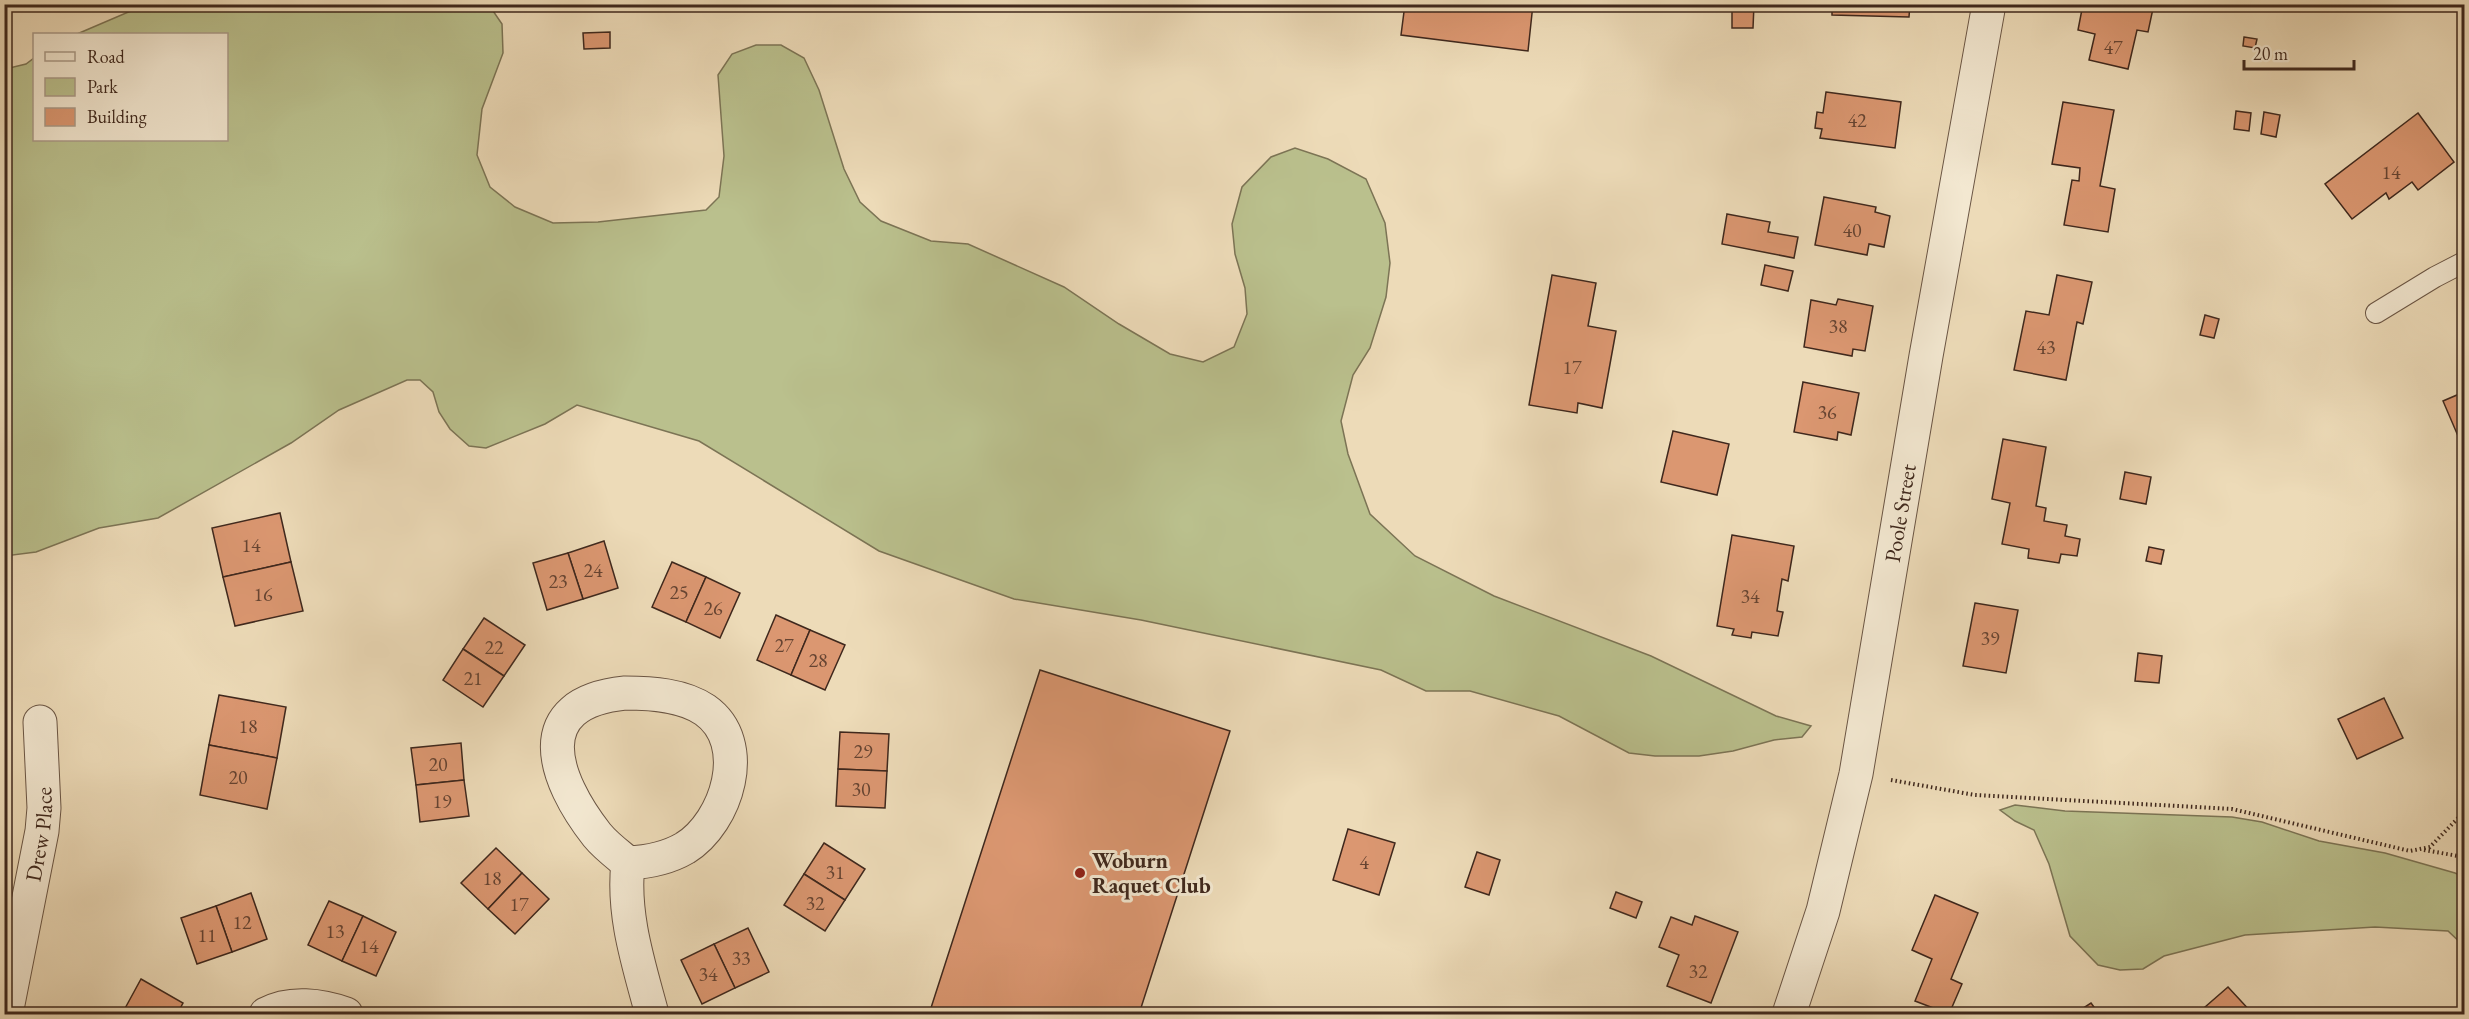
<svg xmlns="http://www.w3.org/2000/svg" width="2469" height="1019" font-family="'EB Garamond',serif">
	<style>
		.green { fill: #bac08d; stroke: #7c7455; stroke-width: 1.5 }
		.building { fill: #db9771; stroke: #3f281d; stroke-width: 1.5 }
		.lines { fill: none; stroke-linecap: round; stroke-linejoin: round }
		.service-casing { stroke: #6a5544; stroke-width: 22 }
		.minor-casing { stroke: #6a5544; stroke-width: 35 }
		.path { stroke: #3f281d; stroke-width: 4; stroke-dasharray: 1.5 3; stroke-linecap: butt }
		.service { stroke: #f3e8d1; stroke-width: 20 }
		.minor { stroke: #f3e8d1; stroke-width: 33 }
		.poi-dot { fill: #8f2418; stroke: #f3e8d1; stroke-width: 2 }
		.labels { text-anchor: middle; stroke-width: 6; stroke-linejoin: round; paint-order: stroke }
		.number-label { font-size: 20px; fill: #664432 }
		.street-label { font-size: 22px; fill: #3f281d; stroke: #f3e8d1 }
		.poi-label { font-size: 22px; font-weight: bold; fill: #3f281d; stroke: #f3e8d1; text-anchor: start }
	</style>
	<rect width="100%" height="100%" fill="#eddbb8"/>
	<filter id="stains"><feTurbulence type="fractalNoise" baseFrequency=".00333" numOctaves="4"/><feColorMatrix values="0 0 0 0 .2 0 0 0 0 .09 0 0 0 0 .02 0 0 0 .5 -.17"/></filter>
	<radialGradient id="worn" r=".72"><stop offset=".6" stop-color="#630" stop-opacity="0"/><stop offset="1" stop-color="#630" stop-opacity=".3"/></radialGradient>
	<g class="green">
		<path d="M147,4L489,5L502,24L503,53L482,109L477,155L490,187L515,207L553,223L598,222L706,210L719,197L724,156L718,75L732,54L756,45H781L804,58L819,90L844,169L860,202L881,221L931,241L968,244L1064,287L1119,324L1170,354L1203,362L1234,347L1247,314L1245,288L1235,254L1232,224L1242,187L1271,157L1295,148L1328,159L1366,179L1385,223L1390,263L1386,297L1370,348L1353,375L1341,421L1348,454L1370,514L1415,556L1494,596L1651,656L1776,716L1811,726L1802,737L1774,740L1733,751L1699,756H1655L1629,753L1559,716L1470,691H1426L1381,670L1141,620L1014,599L879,551L699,441L577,405L545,424L486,448L469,446L450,429L439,412L433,392L420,380H407L339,410L291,443L158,518L99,528L36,552L5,556V69L26,64L34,58V140H226V34H77Z"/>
		<path d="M2015,805L2065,811L2232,817L2262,822L2319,841L2385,853L2455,873L2464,877V946L2448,931L2375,927L2245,935L2164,956L2143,969L2120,970L2098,965L2070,936L2049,864L2034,830L2015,821L2000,810Z"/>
	</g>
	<g class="building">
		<path d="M1405,4H1533L1528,51L1401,35Z"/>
		<path d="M1732,4H1754L1753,28H1732Z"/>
		<path d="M1832,4H1910L1909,17L1832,15Z"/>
		<path d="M2083,4H2154L2148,32L2137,30L2128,69L2089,60L2095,34L2078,30Z"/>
		<path d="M610,32V48L584,49L583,33Z"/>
		<path d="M2244,37L2257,39L2255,48L2243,46Z"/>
		<path d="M1826,92L1901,102L1895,148L1820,138L1822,129L1815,128L1817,112L1823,113Z"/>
		<path d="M2063,102L2114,110L2100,186L2115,189L2108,232L2064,225L2072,180L2079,181L2080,168L2052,164Z"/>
		<path d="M2236,111L2251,113L2249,131L2234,129Z"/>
		<path d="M2264,112L2280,115L2276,137L2261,134Z"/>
		<path d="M2418,113L2454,162L2418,190L2412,182L2389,199L2386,193L2352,219L2325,184Z"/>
		<path d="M1824,197L1876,207L1875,212L1890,216L1884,247L1869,244L1867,255L1815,245Z"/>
		<path d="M1727,214L1770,222L1768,232L1798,237L1794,258L1722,244Z"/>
		<path d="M1765,265L1793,271L1788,291L1761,285Z"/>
		<path d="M1552,275L1596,283L1588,326L1616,331L1602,408L1578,403L1577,413L1529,405Z"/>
		<path d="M2057,275L2092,282L2083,324L2077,322L2066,380L2014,370L2026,311L2049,315Z"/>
		<path d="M1838,299L1873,306L1865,351L1853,349L1852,356L1804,347L1811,300L1836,305Z"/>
		<path d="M2205,315L2219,319L2214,338L2200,335Z"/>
		<path d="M1803,382L1859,393L1851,435L1838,432L1837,440L1794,432Z"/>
		<path d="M2464,392V441L2461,443L2443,401Z"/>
		<path d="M1673,431L1729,444L1717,495L1661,482Z"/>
		<path d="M2003,439L2046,447L2036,506L2046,508L2044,521L2067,525L2065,536L2080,539L2077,556L2061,554L2059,563L2028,558L2029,549L2002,544L2010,503L1992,499Z"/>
		<path d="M2125,472L2151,477L2146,504L2120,499Z"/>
		<path d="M280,513L291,562L223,577L212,528Z"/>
		<path d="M1732,535L1794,546L1788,581L1782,579L1777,611L1783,612L1778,636L1752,632L1751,638L1732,635L1734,629L1717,626Z"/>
		<path d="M604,541L618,588L583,599L568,553Z"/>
		<path d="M2149,547L2164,550L2161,564L2146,561Z"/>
		<path d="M568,553L583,599L547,610L533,563Z"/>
		<path d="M291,562L303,611L235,626L223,577Z"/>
		<path d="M672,562L706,577L686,622L652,607Z"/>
		<path d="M706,577L740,593L720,638L686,622Z"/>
		<path d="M1975,603L2018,610L2006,673L1963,666Z"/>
		<path d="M776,615L810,630L791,675L757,660Z"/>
		<path d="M484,618L525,645L504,676L463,649Z"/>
		<path d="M810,630L845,645L825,690L791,675Z"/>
		<path d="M463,649L504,676L483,707L443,680Z"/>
		<path d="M2138,653L2162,656L2159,683L2135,681Z"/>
		<path d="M1040,670L1230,731L1139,1014H929Z"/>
		<path d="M219,695L286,707L277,758L209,745Z"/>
		<path d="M2384,698L2403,738L2357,759L2338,719Z"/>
		<path d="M840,732L889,734L887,771L838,769Z"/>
		<path d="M461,743L464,780L416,785L411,748Z"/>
		<path d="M209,745L277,758L267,809L200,795Z"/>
		<path d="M838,769L887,771L885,808L836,806Z"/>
		<path d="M464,780L469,816L420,822L416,785Z"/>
		<path d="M1348,829L1395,843L1379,895L1333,880Z"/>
		<path d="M824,843L865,869L845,900L804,874Z"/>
		<path d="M496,848L522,873L488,909L461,883Z"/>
		<path d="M1477,852L1500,860L1489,895L1465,887Z"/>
		<path d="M522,873L549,899L515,934L488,909Z"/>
		<path d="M804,874L845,900L825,931L784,905Z"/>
		<path d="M1616,892L1642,902L1636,918L1610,908Z"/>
		<path d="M251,893L267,939L232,952L216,906Z"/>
		<path d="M1935,895L1978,913L1951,979L1962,984L1949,1014L1915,1001L1932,959L1912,950Z"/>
		<path d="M329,901L363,916L342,961L308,945Z"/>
		<path d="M216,906L232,952L197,964L181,918Z"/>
		<path d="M363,916L396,932L376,976L342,961Z"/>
		<path d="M1695,916L1738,932L1711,1003L1667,986L1679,955L1659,947L1671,917L1692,925Z"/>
		<path d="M748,928L769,972L735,988L714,944Z"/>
		<path d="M714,944L735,988L702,1004L681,960Z"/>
		<path d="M141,979L183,1003L177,1014H128L123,1012Z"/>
		<path d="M2228,987L2253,1014H2197Z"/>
		<path d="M2091,1003L2099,1014H2074Z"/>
	</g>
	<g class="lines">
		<g class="service-casing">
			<path id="service" d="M2376,313L2435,277L2464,262"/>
		</g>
		<g class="minor-casing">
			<g id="minor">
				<path d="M625,693C652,693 683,695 705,710C752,743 727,822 685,848C668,858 648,862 628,863C617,854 606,846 597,835C553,779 526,703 625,693Z"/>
				<path d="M628,863C622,915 639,965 652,1014"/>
				<path id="s1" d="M6,1014L42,831L44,808L40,722"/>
				<path d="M266,1014C290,1001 321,1005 346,1014"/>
				<path id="s2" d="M1789,1014L1823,911L1856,774L1926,356L1989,4"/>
			</g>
		</g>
		<g class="path">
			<path d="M1891,780L1975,795L2232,809L2410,851L2430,847L2464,812"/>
			<path d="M2424,850L2464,857"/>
		</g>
		<use href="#service" class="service"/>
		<use href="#minor" class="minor"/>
	</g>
	<circle class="poi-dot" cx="1080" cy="873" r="6"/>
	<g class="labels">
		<g class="number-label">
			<text x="2113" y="54">47</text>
			<text x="1857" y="127">42</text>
			<text x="2391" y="179">14</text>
			<text x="1852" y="237">40</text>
			<text x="1838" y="333">38</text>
			<text x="2046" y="354">43</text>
			<text x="1572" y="374">17</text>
			<text x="1827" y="419">36</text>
			<text x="251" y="552">14</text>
			<text x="593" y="577">24</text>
			<text x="558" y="588">23</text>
			<text x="679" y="599">25</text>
			<text x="263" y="601">16</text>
			<text x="1750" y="603">34</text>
			<text x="713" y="615">26</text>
			<text x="1990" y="645">39</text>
			<text x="784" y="652">27</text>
			<text x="494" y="654">22</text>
			<text x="818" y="667">28</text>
			<text x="473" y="685">21</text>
			<text x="248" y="733">18</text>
			<text x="863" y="758">29</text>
			<text x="438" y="771">20</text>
			<text x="238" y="784">20</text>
			<text x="861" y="796">30</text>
			<text x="442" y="808">19</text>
			<text x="1364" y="869">4</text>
			<text x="835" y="879">31</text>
			<text x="492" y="885">18</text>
			<text x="815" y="910">32</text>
			<text x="519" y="911">17</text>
			<text x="242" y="929">12</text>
			<text x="335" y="938">13</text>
			<text x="207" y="942">11</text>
			<text x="369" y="953">14</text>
			<text x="741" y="965">33</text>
			<text x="1698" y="978">32</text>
			<text x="708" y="981">34</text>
		</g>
		<g class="street-label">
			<text dy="8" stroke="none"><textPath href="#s2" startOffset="514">Poole Street</textPath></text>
			<text dy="8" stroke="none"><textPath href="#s1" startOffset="183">Drew Place</textPath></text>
		</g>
		<g class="poi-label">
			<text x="1092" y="868">Woburn<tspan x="1092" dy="25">Raquet Club</tspan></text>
		</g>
	</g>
	<rect width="2469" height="1019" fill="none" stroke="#eddbb8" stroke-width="24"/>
	<rect x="6" y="6" width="2457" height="1007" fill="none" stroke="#3f281d" stroke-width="3"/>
	<rect x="12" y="12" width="2445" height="995" fill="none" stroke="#3f281d" stroke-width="1.5"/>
	<rect x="33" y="33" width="195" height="108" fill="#f3e8d1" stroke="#ab9b89" stroke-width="1.5"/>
	<rect x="45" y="52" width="30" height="9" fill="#f3e8d1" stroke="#ab9b89" stroke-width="1.5"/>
	<text x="87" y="63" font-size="18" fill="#3f281d">Road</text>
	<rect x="45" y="78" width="30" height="18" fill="#bac08d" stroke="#ab9b89" stroke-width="1.5"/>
	<text x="87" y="93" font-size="18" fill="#3f281d">Park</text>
	<rect x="45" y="108" width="30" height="18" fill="#db9771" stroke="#ab9b89" stroke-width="1.5"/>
	<text x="87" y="123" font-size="18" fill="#3f281d">Building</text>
	<path d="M2244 60v9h110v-9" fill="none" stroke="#3f281d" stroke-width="3"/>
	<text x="2253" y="60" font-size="18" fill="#3f281d" stroke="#f3e8d1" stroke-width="4.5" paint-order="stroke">20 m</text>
	<rect width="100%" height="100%" filter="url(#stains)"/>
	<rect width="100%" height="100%" fill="url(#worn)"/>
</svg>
